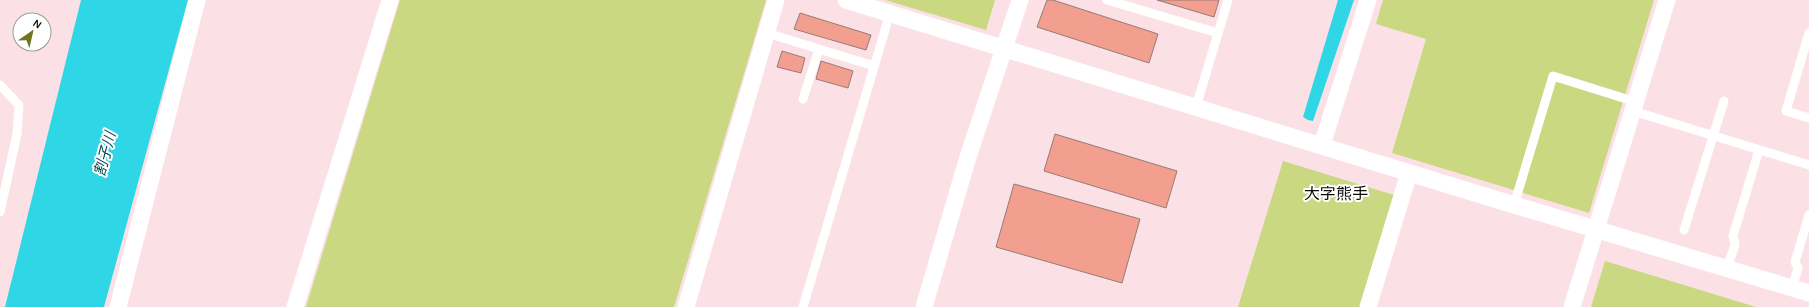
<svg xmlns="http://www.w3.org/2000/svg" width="1809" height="307" font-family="Karla,'Noto Sans JP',sans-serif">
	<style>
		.industrial { fill: #fbe0e6; fill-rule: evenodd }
		.green { fill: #c9d881 }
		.water { fill: #2ed6e6 }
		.building { fill: #f39f90; stroke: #947c77 }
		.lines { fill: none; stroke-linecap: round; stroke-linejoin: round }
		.service { stroke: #fff; stroke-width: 9 }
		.minor { stroke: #fff; stroke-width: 17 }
		.labels { text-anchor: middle; stroke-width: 4; stroke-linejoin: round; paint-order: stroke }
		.water-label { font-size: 15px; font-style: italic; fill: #004a50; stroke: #fff }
		.quarter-label { font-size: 16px; fill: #0f0d06; stroke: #fff }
	</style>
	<rect width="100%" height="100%" fill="#f9f2db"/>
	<g class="industrial">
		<path d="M0,0H81L5,307H0ZM20,20H44V44H20Z"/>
		<path d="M188,0H1809V307H104Z"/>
	</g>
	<g class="green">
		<path d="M400,0H766L674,307H306Z"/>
		<path d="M885,0H995L986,30Z"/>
		<path d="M1383,0H1654L1589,213L1392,153L1426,39L1376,24Z"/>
		<path d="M1283,161L1397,196L1363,307H1238Z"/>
		<path d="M1605,261L1756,307H1591Z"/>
	</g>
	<g class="water">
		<path d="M81,0H188L104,307H5Z"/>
		<path d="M1338,0H1354L1313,121L1308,120L1303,117Z"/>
	</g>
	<g class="building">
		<path d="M1047,0H1053L1158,34L1149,63L1037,27Z"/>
		<path d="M1157,0H1219L1214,17Z"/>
		<path d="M800,13L871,35L866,50L794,29Z"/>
		<path d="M782,51L805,58L801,73L777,67Z"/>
		<path d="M821,61L853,71L848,88L816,79Z"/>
		<path d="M1055,134L1177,171L1166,208L1044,171Z"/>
		<path d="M1014,184L1140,219L1122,283L996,247Z"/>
	</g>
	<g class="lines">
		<g class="service">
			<path d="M1107,0L1218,33"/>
			<path d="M767,33L874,66"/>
			<path d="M1809,33L1786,111L1809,118"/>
			<path d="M0,85L19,105L17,134L0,212"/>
			<path d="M803,99L819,49"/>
			<path d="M1196,107L1228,0"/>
			<path d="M1633,111L1809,165"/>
			<path d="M1514,205L1553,76L1636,102"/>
			<path d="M1684,230L1724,101"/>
			<path d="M1727,268L1735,245L1733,236L1759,150"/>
			<path d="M1792,288L1798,268L1795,262L1809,215"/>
			<path d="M803,307L890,13"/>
		</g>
		<g class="minor">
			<path d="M846,0L1514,205L1809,293"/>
			<path d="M1322,145L1368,0"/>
			<path d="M118,307L197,0"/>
			<path d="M295,307L390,0"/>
			<path d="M686,307L776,0"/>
			<path d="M924,307L968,157L1020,0"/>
			<path d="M1368,307L1409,173"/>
			<path d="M1572,307L1667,0"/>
		</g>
	</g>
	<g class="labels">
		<g class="water-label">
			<text transform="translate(105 154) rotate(-75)" y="5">割子川</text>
		</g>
		<g class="quarter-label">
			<text x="1336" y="199">大字熊手</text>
		</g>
	</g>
	<g transform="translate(32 32) rotate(34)"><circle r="19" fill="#ffffff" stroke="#9f9e9b"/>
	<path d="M0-3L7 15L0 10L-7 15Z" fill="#71751d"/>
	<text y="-6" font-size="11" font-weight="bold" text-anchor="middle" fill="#0f0d06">N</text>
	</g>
</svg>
